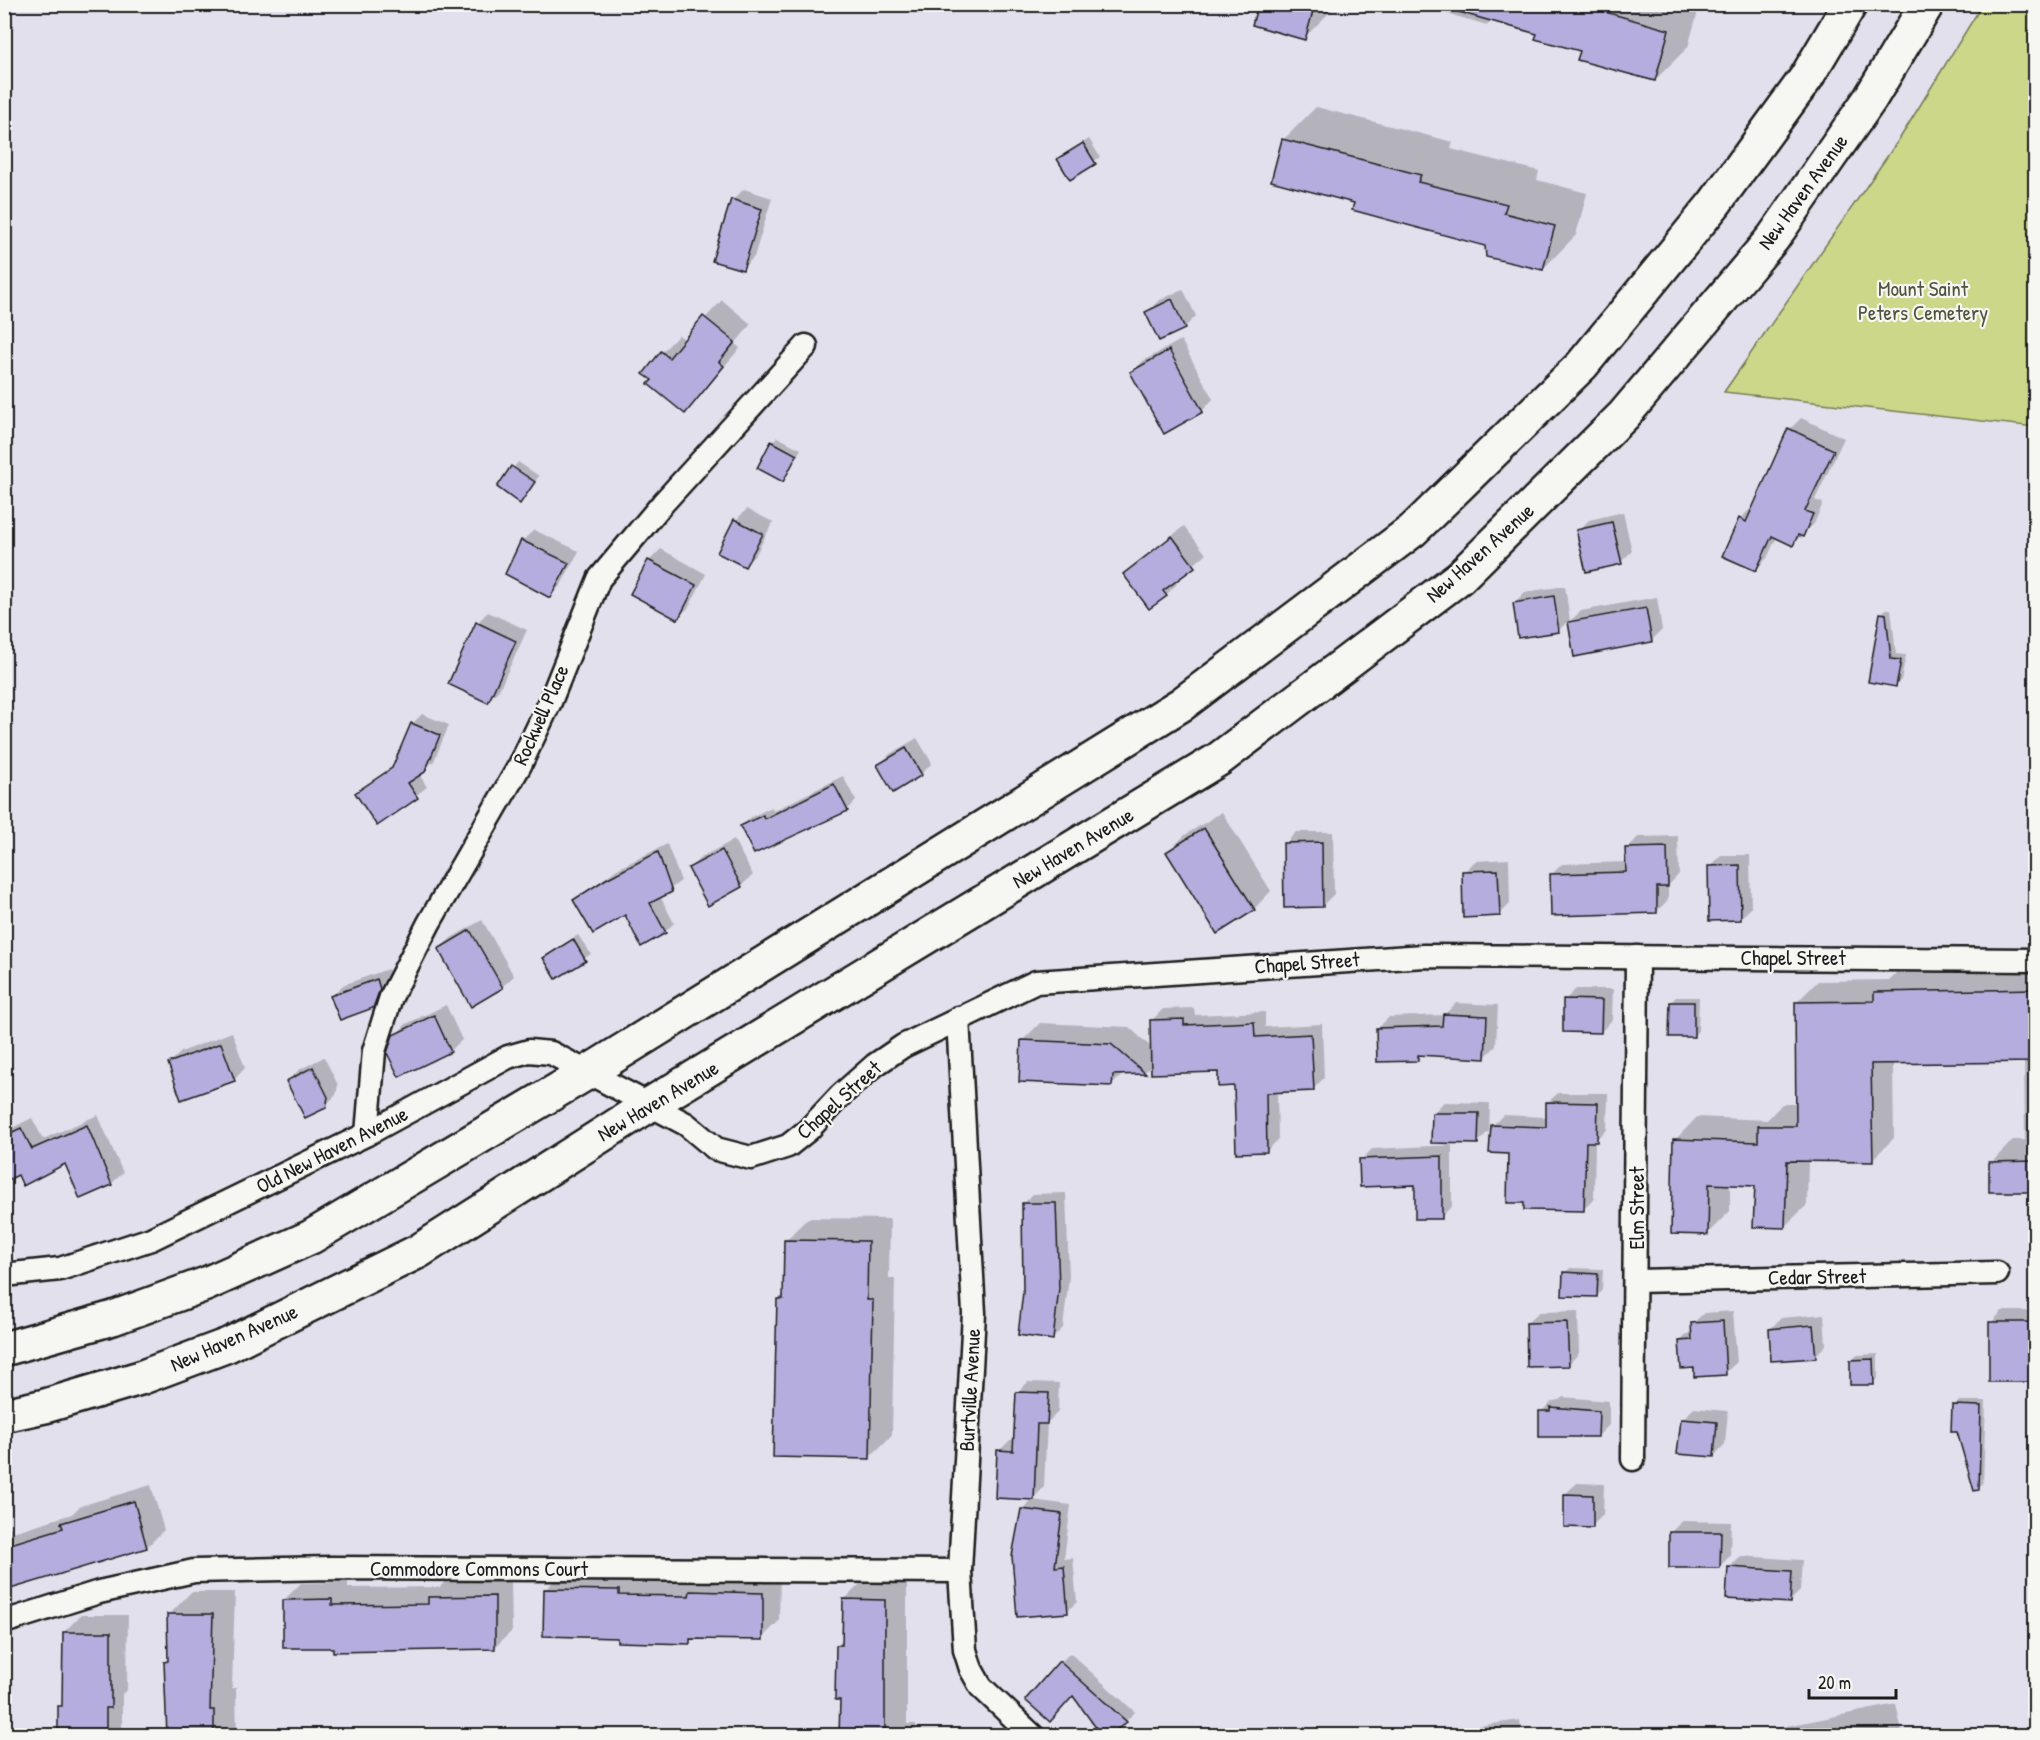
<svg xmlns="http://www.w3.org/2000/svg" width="2040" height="1740" font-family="'Patrick Hand',sans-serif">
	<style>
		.green { fill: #ccd78a; stroke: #747a53; stroke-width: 1.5 }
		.shadow { fill: #0003 }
		.building { fill: #b4adde; stroke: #1c1c1c; stroke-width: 1.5 }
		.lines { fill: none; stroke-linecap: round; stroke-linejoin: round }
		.street-casing { stroke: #1c1c1c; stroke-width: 27 }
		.highway-casing { stroke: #1c1c1c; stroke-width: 38 }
		.street { stroke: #f6f6f2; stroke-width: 22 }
		.highway { stroke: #f6f6f2; stroke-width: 33 }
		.labels { text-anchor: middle; stroke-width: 4.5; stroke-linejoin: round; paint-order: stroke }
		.street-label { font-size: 21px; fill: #1c1c1c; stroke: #f6f6f2 }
		.park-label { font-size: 21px; fill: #51543d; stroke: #f6f6f2 }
	</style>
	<rect width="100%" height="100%" fill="#e2e0ec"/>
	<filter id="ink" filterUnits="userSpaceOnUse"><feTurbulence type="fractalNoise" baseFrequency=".0167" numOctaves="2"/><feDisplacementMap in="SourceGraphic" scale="12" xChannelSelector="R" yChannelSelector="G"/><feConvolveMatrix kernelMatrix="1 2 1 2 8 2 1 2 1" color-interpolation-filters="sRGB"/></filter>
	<g filter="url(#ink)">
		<path class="green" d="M1982,5H2035V427L1724,392L1900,138Z"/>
		<g class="shadow">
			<path d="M1260,4H1338L1304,38Z"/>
			<path d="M1447,4H1700L1688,47L1655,80L1539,33L1492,20L1487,25L1445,13Z"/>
			<path d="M1316,107L1453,142L1451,149L1539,171L1537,180L1587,193L1576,235L1543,269L1486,245L1356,202L1283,140Z"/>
			<path d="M1089,139L1100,157L1071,178L1059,159Z"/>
			<path d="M744,189L772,198L754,257L742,269L733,200Z"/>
			<path d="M1183,289L1196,316L1185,327L1159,339L1147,312L1158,301Z"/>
			<path d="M722,300L751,324L735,344L740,348L685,412L654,380L662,352L679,335L685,340Z"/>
			<path d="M1181,340L1213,399L1202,411L1132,372L1143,361Z"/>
			<path d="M1801,418L1844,438L1815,500L1823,503L1814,524L1792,544L1777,537L1767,558L1756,570L1740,519L1751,508L1753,509L1790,429Z"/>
			<path d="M777,437L801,449L783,480L772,442Z"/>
			<path d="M2036,455V476L2031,475Z"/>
			<path d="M518,462L539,476L525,496L499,487Z"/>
			<path d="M747,509L773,522L756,554L745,566L736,520Z"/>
			<path d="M1623,512L1632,551L1621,562L1578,531L1589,520Z"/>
			<path d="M1184,526L1206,554L1175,581L1177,584L1166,595L1125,574Z"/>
			<path d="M534,530L579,551L561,585L550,596L522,541Z"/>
			<path d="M661,549L706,574L689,607L678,618L632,594L649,561Z"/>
			<path d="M1565,586L1570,621L1581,611L1657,597L1662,630L1651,641L1575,655L1569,620L1559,630L1514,603L1525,592Z"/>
			<path d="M1886,609H1891L1896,654L1906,655L1901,680L1896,685L1881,614Z"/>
			<path d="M488,612L527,630L499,690L488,701L477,623Z"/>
			<path d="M422,714L449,725L434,761L419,774L427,787L378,824L357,793L395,764L412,724Z"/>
			<path d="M917,738L932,763L921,774L879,765L890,754Z"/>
			<path d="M843,776L856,801L847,810L742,826L751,817L772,807L773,811Z"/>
			<path d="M1222,812L1271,891L1254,909L1168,852L1185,835Z"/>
			<path d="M1296,832H1333L1334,894L1323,905L1285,844Z"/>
			<path d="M1678,836L1679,874L1668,886V900L1657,911L1551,875L1562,864L1627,862V849L1638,837Z"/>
			<path d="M734,840L753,875L741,886L690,868L701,857Z"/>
			<path d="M667,844L681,881L660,896L674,923L665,932L625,913L575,900L617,869Z"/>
			<path d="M1721,855H1750L1751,908L1740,919L1710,867Z"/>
			<path d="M1509,859L1510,904L1499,915L1464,872L1475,861Z"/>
			<path d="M482,920L514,976L502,987L471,1005L439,949L451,938Z"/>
			<path d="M578,935L591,954L557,977L545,958Z"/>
			<path d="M2036,968V1190L1991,1163L2013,1140H2025L2024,1060L1893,1063L1894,1138L1872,1160H1808L1807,1205L1784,1227L1757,1184L1730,1183V1211L1707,1234L1675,1140L1697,1117L1767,1120L1782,1104H1798L1796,1003L1818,981L1889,980L1898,971Z"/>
			<path d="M388,969L391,977L384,995L373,1007L332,996L343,985Z"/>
			<path d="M1576,989H1613L1612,1020L1601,1032L1565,1000Z"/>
			<path d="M1676,997H1699L1698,1031L1693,1036L1671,1002Z"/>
			<path d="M1456,1003L1498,1005L1496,1046L1485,1057L1422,1054L1417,1059L1378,1028L1389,1017L1444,1015Z"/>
			<path d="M446,1005L462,1040L450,1051L395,1036L406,1024Z"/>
			<path d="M1194,1008L1195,1015L1265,1012V1027L1322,1024L1324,1078L1313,1089L1277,1091L1278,1140L1266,1151L1236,1085L1219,1070L1153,1065L1145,1072L1124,1073L1112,1085L1023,1040L1040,1023L1129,1027L1152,1048V1020L1163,1009Z"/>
			<path d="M232,1032L245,1068L234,1080L169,1063L181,1052Z"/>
			<path d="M324,1057L338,1085L336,1095L325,1106L288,1081L299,1070Z"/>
			<path d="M1558,1093H1608L1607,1130L1595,1140L1594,1199L1584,1209L1526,1202L1510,1152L1492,1126L1503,1115L1547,1117V1103Z"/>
			<path d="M1444,1102L1490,1103L1489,1131L1478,1142L1433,1113Z"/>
			<path d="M98,1115L123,1173L111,1184L66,1162L18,1173L4,1180V1132L32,1118L43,1139Z"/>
			<path d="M1452,1145V1206L1441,1217L1417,1183L1361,1160L1372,1149Z"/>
			<path d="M1066,1193L1069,1277L1063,1328L1053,1338L1025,1292L1023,1204L1033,1194Z"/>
			<path d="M808,1218L890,1219L889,1278H895L892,1435L869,1458L778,1299L785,1293L786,1240Z"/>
			<path d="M1570,1268L1603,1269L1602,1290L1597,1296L1565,1273Z"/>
			<path d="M1578,1311L1579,1353L1568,1365L1527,1323L1539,1312Z"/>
			<path d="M1733,1311L1737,1362L1725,1373L1695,1367L1680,1341L1693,1329L1692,1324L1704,1313Z"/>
			<path d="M2002,1311H2036V1374L2029,1380L1991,1323Z"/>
			<path d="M1824,1314L1826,1345L1815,1356L1770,1329L1781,1318Z"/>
			<path d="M1878,1354V1378L1873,1383L1851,1360L1856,1355Z"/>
			<path d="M1028,1382L1059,1383L1058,1412L1047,1423L1044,1487L1032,1500L1071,1505L1064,1559L1073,1558L1077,1602L1067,1611L1022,1509L1033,1499L999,1451L1010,1440H1015L1017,1393Z"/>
			<path d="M1563,1397L1609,1401V1425L1598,1436L1541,1412L1552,1401L1559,1400Z"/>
			<path d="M1959,1401H1986L1983,1483L1978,1489L1954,1406Z"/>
			<path d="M1694,1408L1728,1411L1725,1444L1714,1456L1682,1420Z"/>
			<path d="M1577,1483L1604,1484L1603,1515L1592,1526L1565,1494Z"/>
			<path d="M151,1485L164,1530L147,1547L4,1589V1529L11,1527L13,1532L72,1514L80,1506Z"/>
			<path d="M1682,1521L1731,1522L1730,1556L1719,1567L1671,1532Z"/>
			<path d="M1741,1556L1802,1560L1800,1591L1789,1602L1730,1567Z"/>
			<path d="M563,1572L780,1576L779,1621L762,1638L694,1637L689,1642L546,1589Z"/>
			<path d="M867,1577H907V1724H916V1736H841L837,1645L844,1638V1600Z"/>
			<path d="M511,1579L512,1631L494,1648L334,1646L284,1600L301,1583L348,1582V1588L440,1587L446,1580Z"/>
			<path d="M191,1592H235L232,1688H236L237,1736H168L165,1662L169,1658V1615Z"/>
			<path d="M81,1615H128L127,1690L122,1694V1736H60V1707L64,1703V1632Z"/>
			<path d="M1070,1653L1135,1712L1126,1721L1061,1662Z"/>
			<path d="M1896,1704L1903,1736H1747L1748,1734Z"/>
			<rect x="4" y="1707" width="4" height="29"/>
			<path d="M1520,1720L1522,1736H1451L1457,1729Z"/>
		</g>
		<g class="building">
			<path d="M1258,4H1315L1305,40L1252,25Z"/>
			<path d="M1456,4H1599L1598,10L1669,30L1655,81L1577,60L1580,51L1535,39L1537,34L1455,11Z"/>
			<path d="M1282,139L1421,175L1418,182L1507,204L1504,213L1555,226L1543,270L1486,257L1485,246L1352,210L1354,203L1271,181Z"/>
			<path d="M1083,143L1096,164L1070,180L1057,159Z"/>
			<path d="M731,199L762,209L743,270L712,261Z"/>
			<path d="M1172,299L1185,329L1159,341L1145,312Z"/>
			<path d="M703,316L735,342L719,362L724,366L685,414L648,384L652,380L643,374L661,351L669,358Z"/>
			<path d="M1169,350L1203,412L1164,434L1130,372Z"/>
			<path d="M1788,428L1834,450L1805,511L1813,514L1803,537L1798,535L1793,546L1772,536L1756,571L1722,556L1739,518L1746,522Z"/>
			<path d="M771,441L797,455L783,482L757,468Z"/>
			<path d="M511,466L535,482L520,504L497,487Z"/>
			<path d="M734,519L763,534L745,567L717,553Z"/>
			<path d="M1612,522L1622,564L1586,572L1576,530Z"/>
			<path d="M1172,536L1195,567L1163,591L1167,596L1149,609L1123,574Z"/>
			<path d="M521,540L569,563L550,598L505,574Z"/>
			<path d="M648,560L696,585L678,620L630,594Z"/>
			<path d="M1554,596L1559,632L1518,638L1513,603Z"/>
			<path d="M1646,608L1652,642L1574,657L1568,622Z"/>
			<path d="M1880,613L1886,614L1891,659L1901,660L1896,687L1868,682Z"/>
			<path d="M476,622L516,641L488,703L448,684Z"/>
			<path d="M411,723L440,735L425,772L408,783L418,798L377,826L355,793L392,768Z"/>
			<path d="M906,748L922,775L893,793L877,765Z"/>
			<path d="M834,784L848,811L754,854L740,826L763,815L764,819Z"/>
			<path d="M1204,828L1255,910L1217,934L1166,852Z"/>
			<path d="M1322,842L1323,907L1284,908L1283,843Z"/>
			<path d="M1667,847L1668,887H1657V913L1551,916L1550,874L1626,872L1625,848Z"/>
			<path d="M722,850L742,887L708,906L688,868Z"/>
			<path d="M658,852L672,892L650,903L666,933L641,947L625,915L593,934L573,900L606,879Z"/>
			<path d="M1740,865L1741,920L1709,921L1708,866Z"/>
			<path d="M1498,870L1500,916L1463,918L1462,871Z"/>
			<path d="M470,930L503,988L471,1007L438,949Z"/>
			<path d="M573,939L586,961L556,979L543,958Z"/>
			<path d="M377,979L380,989L373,1008L340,1020L330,996Z"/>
			<path d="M2036,989V1062L1871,1064L1873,1162L1787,1161L1785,1228L1753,1227L1755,1186L1709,1184L1708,1235L1671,1234L1673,1139L1758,1142V1126H1796L1795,1002L1874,1001V992Z"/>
			<path d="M1563,999L1602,1000L1601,1033L1563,1032Z"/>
			<path d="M1670,1002H1694V1037H1669Z"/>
			<path d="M1443,1014L1487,1016L1485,1059L1418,1055V1061L1377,1062L1376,1028L1442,1026Z"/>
			<path d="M434,1015L451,1052L399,1077L387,1053L393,1035Z"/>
			<path d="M1184,1019V1025L1254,1022L1255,1037L1311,1034L1314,1091L1266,1093L1267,1152L1236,1153L1234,1086L1218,1087V1072L1151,1074L1150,1020Z"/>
			<path d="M1021,1040L1111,1044L1146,1074L1113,1075L1112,1086L1019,1082Z"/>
			<path d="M221,1043L235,1081L181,1100L168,1063Z"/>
			<path d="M313,1067L328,1097L326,1108L305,1118L286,1081Z"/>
			<path d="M1546,1102L1598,1103L1597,1142H1586L1584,1211L1524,1210V1203H1507L1508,1154L1489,1153L1491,1125L1546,1127Z"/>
			<path d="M1432,1113H1479L1478,1144L1431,1143Z"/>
			<path d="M87,1125L112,1185L80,1199L65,1164L23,1186L18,1175L4,1182V1136L21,1128L32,1149Z"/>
			<path d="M1442,1156V1219H1415V1185L1360,1187L1359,1159Z"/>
			<path d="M2036,1161V1192H1989V1162Z"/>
			<path d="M1022,1203H1056L1059,1288L1053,1340L1018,1335L1023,1292Z"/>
			<path d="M784,1240L868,1241L867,1300H873L870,1459L773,1457L777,1299H783Z"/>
			<path d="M1563,1272L1598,1274L1597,1297L1562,1296Z"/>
			<path d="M1723,1321L1726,1375L1694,1377V1368L1681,1369L1679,1341L1692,1340L1691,1323Z"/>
			<path d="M1567,1322L1569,1366L1527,1367L1526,1323Z"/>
			<path d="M1989,1322H2031L2030,1382H1989Z"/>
			<path d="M1813,1325L1816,1358L1771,1361L1769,1329Z"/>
			<path d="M1873,1359L1874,1385H1850V1360Z"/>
			<path d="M1016,1392L1049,1393L1047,1424H1037L1034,1500L995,1498L997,1450L1013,1451Z"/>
			<path d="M1952,1405L1981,1406L1979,1490L1974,1491L1957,1432H1951Z"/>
			<path d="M1550,1407L1599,1411L1598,1437H1539V1411H1550Z"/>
			<path d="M1681,1419L1717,1422L1714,1457L1677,1454Z"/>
			<path d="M1564,1494L1593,1495V1528L1564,1527Z"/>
			<path d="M134,1501L147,1548L4,1591V1546L63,1528L61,1523Z"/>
			<path d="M1021,1509L1062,1514L1055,1567L1064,1566L1068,1613L1017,1617L1012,1556Z"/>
			<path d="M1669,1532H1721L1720,1568H1669Z"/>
			<path d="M1728,1567L1792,1571L1790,1603L1726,1599Z"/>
			<path d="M544,1589L619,1590V1595L689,1596L690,1591L763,1593V1640L690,1639V1644L617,1642V1638L543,1636Z"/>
			<path d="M495,1596V1649L333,1652V1648H283V1600L332,1599V1605L428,1604V1597Z"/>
			<path d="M843,1599L885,1600V1736H839L840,1700H835L836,1645H842Z"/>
			<path d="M167,1614H213L210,1710H214V1736H167L164,1662L168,1661Z"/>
			<path d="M63,1632H111V1708H106V1736H58V1706H62Z"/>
			<path d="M1059,1661L1077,1677L1127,1722L1108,1736H1102L1073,1696L1050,1722L1025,1700Z"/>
		</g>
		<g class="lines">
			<g class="street-casing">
				<g id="street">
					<path d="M958,1018L974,1313L960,1571L965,1650L971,1669L981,1687L1033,1736"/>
					<path d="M367,1134L374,1051L391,997L429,923L520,765L550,702L599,579L663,503L806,346"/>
					<path d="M4,1275L60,1269L151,1239L367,1134L508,1057L529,1051L551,1053L686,1124L716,1149L751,1158L788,1146L808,1130L841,1095L875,1065L903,1046L1036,982L1424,956L2036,960"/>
					<path d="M1636,1281L1997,1273"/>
					<path d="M1633,1459L1637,957"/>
					<path d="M4,1622L99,1592L194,1571L331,1568L960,1571"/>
				</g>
			</g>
			<g class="highway-casing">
				<g id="highway">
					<path d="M4,1349L113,1318L206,1284L311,1237L590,1071L1182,704L1413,530L1582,365L1714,204L1806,78L1850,4"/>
					<path d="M4,1415L45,1406L140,1378L228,1345L419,1251L649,1105L1219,759L1460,577L1624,415L1773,238L1870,99L1927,4"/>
				</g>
			</g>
			<use href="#street" class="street"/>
			<use href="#highway" class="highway"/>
		</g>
	</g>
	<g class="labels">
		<g class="street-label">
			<text transform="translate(1803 192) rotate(-54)" y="7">New Haven Avenue</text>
			<text transform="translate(1480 553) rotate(-42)" y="7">New Haven Avenue</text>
			<text transform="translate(541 715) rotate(-66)" y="7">Rockwell Place</text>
			<text transform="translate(1073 848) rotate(-31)" y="7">New Haven Avenue</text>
			<text x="1793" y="965">Chapel Street</text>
			<text transform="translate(1307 963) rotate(-4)" y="7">Chapel Street</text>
			<text transform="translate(839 1100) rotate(-42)" y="7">Chapel Street</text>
			<text transform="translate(658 1101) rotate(-31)" y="7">New Haven Avenue</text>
			<text transform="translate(332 1150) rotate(-27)" y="7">Old New Haven Avenue</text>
			<text transform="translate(1637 1208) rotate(-90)" y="7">Elm Street</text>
			<text transform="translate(1817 1277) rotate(-1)" y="7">Cedar Street</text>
			<text transform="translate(234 1338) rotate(-24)" y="7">New Haven Avenue</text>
			<text transform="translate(970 1390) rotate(-87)" y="7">Burtville Avenue</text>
			<text x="479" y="1576">Commodore Commons Court</text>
		</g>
		<g class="park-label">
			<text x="1923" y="296">Mount Saint<tspan x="1923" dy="24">Peters Cemetery</tspan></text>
		</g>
	</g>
	<rect width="2040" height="1740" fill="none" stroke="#f6f6f2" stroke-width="24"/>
	<rect x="12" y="12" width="2016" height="1716" fill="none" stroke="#1c1c1c" stroke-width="2" filter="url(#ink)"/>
	<path d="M1809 1689v9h87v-9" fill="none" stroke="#1c1c1c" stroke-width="3"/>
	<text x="1818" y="1689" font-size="18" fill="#1c1c1c" stroke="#f6f6f2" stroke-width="4.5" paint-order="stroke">20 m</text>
</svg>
